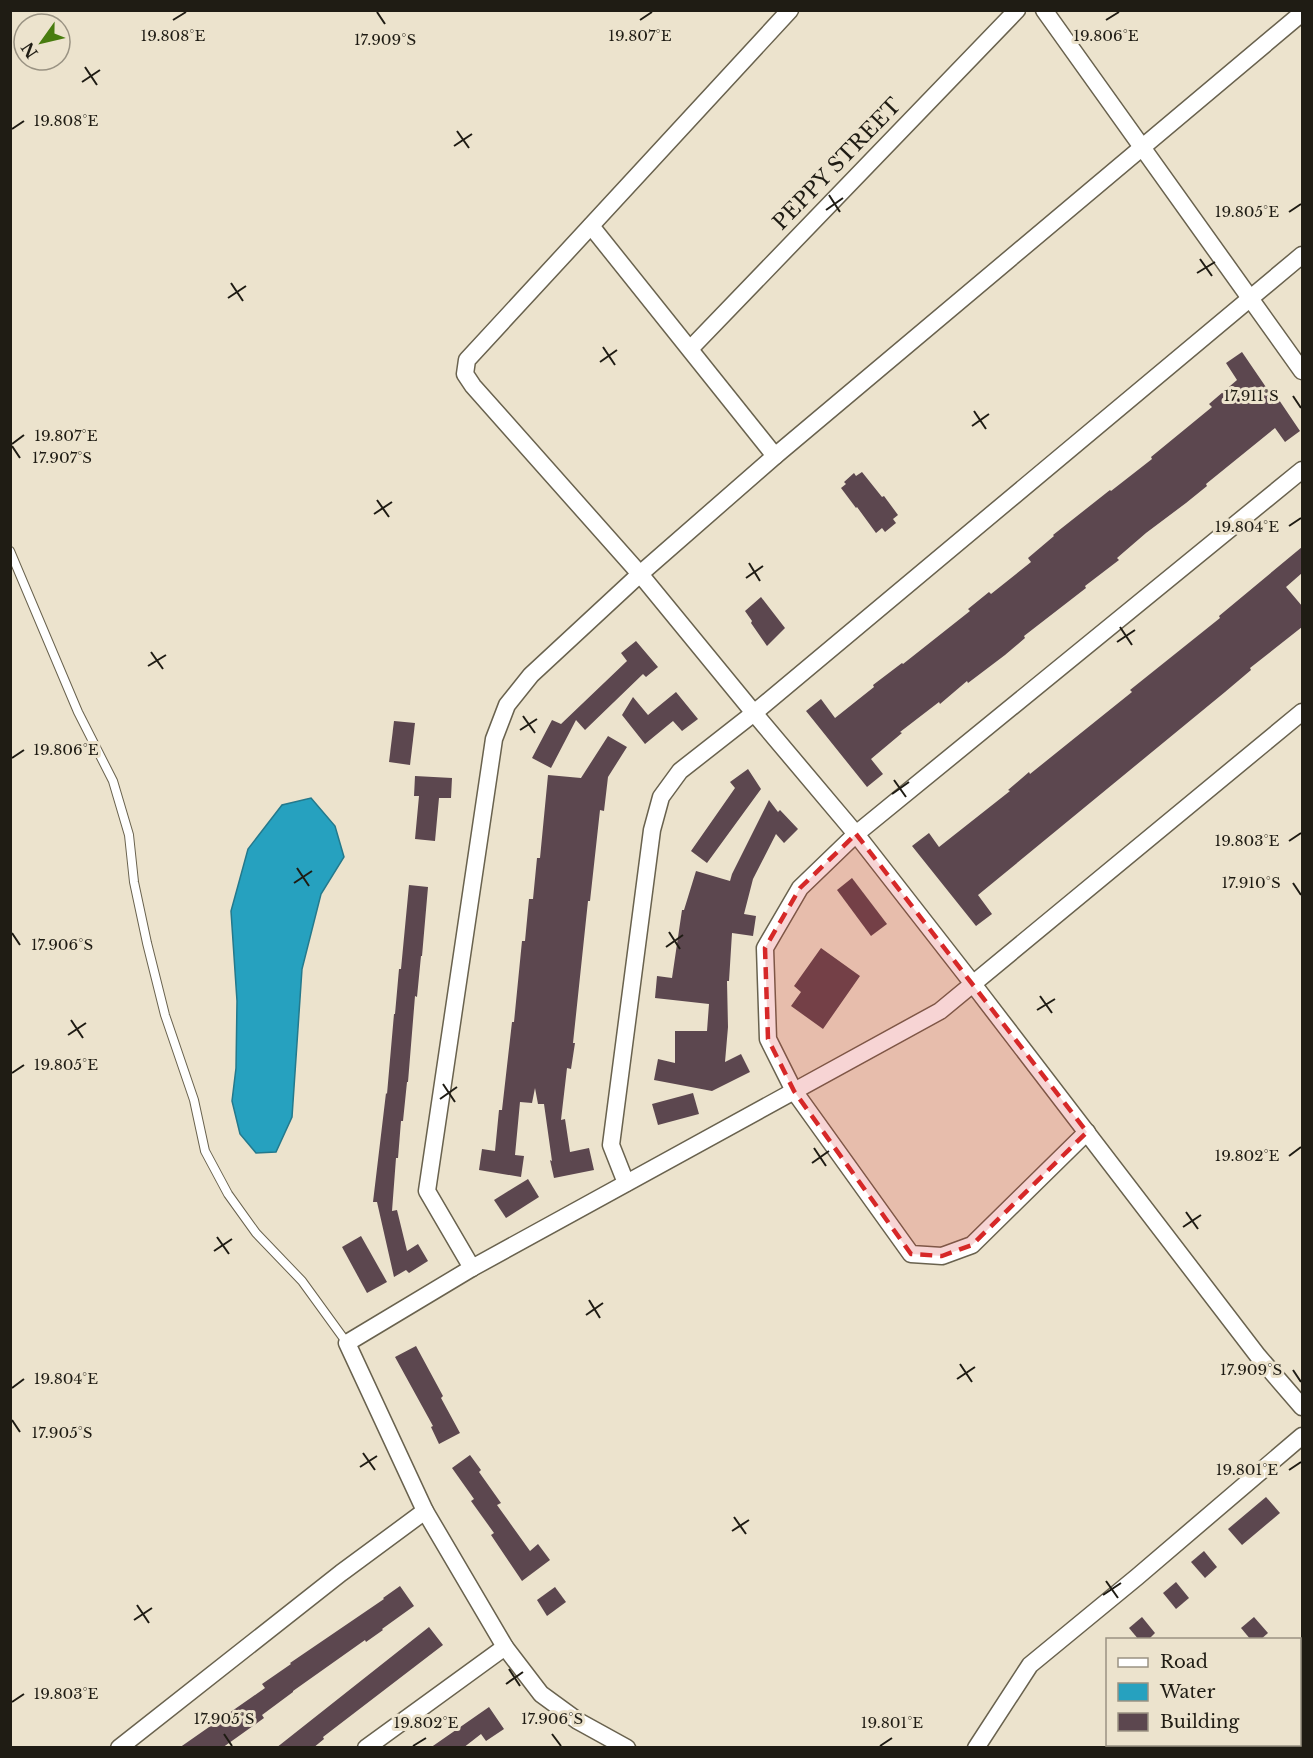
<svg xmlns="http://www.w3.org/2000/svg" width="1313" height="1758" font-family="'Libre Baskerville',serif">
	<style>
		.water { fill: #26a1bf; stroke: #24798c; stroke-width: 1.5 }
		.building { fill: #5c474f }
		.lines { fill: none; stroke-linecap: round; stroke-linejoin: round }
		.lane-casing { stroke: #69624e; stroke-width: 10 }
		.street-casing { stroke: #69624e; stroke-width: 19 }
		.lane { stroke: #fff; stroke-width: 8 }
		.street { stroke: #fff; stroke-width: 16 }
		.marked { fill: #d62828; fill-opacity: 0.2; stroke: #d62828; stroke-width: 4.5; stroke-dasharray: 12 8; stroke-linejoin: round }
		.ticks { fill: none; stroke: #1f1c14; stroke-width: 2 }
		.labels { text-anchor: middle; stroke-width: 6; stroke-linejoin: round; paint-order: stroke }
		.street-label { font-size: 21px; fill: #1f1c14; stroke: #ece3cd }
		.ticks-label { font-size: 15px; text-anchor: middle; fill: #1f1c14; stroke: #ece3cd; stroke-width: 6; stroke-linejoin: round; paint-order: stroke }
	</style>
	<rect width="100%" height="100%" fill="#ece3cd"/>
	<path class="water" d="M311,798L335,826L344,857L321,894L302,969L292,1117L276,1152L256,1153L240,1134L232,1101L236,1068L237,1001L231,911L248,849L282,805Z"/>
	<g class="building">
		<path d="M1242,352L1274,399L1277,397L1300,431L1285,442L1275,428L1206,484L1207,486L1186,503L1146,533L1117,558L1119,560L1085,586L1086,588L1024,636L1025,638L1005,655L968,683L967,681L940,704L939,702L900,732L902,733L871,759L883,774L867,787L806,711L821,699L835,718L874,687L873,685L902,663L903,664L970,611L968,609L989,592L991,594L1031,562L1028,558L1054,536L1053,535L1110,490L1111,491L1152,459L1151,457L1212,407L1209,404L1237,380L1226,363Z"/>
		<path d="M862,472L882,497L884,496L898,515L893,519L896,523L885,532L882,528L876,533L857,507L856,508L841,488L846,484L844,482L854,473L856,476Z"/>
		<path d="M1302,547V573L1286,587L1302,606V627L1250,668L1251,670L1225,692L978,895L992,914L976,926L912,846L929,833L939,847L1010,791L1008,790L1029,772L1030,774L1071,741L1132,692L1130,690L1220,618L1219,616Z"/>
		<path d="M761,597L785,628L767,646L751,623L752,621L745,611Z"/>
		<path d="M636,641L658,667L646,677L643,674L585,730L576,720L551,768L532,758L552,720L561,724L627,661L621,653Z"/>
		<path d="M676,692L698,719L682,731L673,721L645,744L622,715L633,697L648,715Z"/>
		<path d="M394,721L415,723L410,765L389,762Z"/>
		<path d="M608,736L627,747L608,777L604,811L600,810L590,901H588L573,1043H575L571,1069L567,1068L561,1120L565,1119L570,1152L589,1148L594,1170L554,1178L550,1160L552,1161L544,1104H538L535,1088L532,1103L520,1102L515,1155L524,1156L521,1177L479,1170L482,1149L495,1151L499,1110H502L512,1022H514L522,941H525L529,899H533L537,858H540L548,775L581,778Z"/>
		<path d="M748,769L761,789L707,863L691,851L735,788L730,782Z"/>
		<path d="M415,776L452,778L451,798H439L435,841L415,839L419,796H414Z"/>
		<path d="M769,800L778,812L780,810L798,829L784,843L776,834L753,879L744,914L756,916L753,936L732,933L729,981H727L728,1027L725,1062L741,1054L750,1072L712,1091L654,1080L658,1059L675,1063V1031H707L709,1004L655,998L657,976L672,978L682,910H684L696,871L730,881L732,874Z"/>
		<path d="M852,878L887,924L871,936L837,890Z"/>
		<path d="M409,885L428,887L422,956H421L417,997L415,996L408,1082H407L403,1121H401L398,1158H396L392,1211L397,1210L407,1251L418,1244L428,1261L409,1273L406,1270L394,1277L377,1202H373L386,1093L387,1094L394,1014H395L399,969H401Z"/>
		<path d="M821,948L860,976L823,1029L791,1006L801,992L794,986Z"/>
		<path d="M693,1093L699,1114L658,1125L652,1104Z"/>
		<path d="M528,1179L539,1197L506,1218L494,1200Z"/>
		<path d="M361,1236L387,1282L367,1293L342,1247Z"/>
		<path d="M416,1346L443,1396L441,1398L460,1433L439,1444L431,1427L433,1426L395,1357Z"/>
		<path d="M470,1455L481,1470L479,1472L501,1503L497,1505L530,1551L538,1544L550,1560L522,1581L491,1535L494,1533L471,1501L474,1499L452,1468Z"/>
		<path d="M1266,1497L1280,1513L1242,1545L1228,1529Z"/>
		<path d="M1204,1551L1217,1567L1205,1578L1191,1562Z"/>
		<path d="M1176,1582L1189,1598L1176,1609L1163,1593Z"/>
		<path d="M400,1586L414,1606L382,1629L383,1630L366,1642L365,1640L293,1691V1692L262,1715L264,1718L222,1748H179L265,1688L262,1684L291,1664L290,1663L384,1599L383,1598Z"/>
		<path d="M555,1587L566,1602L547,1616L537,1600Z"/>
		<path d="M1142,1617L1155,1633L1148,1640H1139L1129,1628Z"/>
		<path d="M1254,1617L1268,1633L1260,1640H1251L1241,1628Z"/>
		<path d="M429,1627L443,1645L323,1737L324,1739L313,1748H276Z"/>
		<path d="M489,1707L504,1729L486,1741L481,1734L463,1748H430Z"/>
	</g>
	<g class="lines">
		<g class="lane-casing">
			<path id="lane" d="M10,551L78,712L113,781L129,835L134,882L147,943L165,1015L194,1100L205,1151L228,1194L256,1233L302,1281L347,1343"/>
		</g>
		<g class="street-casing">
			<g id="street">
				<path d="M790,10L467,360L465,374L473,386L640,574L754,713L856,834L973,984L1258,1356L1302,1407"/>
				<path d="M1044,10L1302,371"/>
				<path d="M591,226L775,456"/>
				<path d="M690,349L1017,10"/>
				<path d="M1087,1132L972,1245L942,1256L911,1254L794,1091L768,1039L765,948L800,888L856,834L1302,470"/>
				<path d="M626,1183L611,1145L652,830L661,797L680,771L754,713L1302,255"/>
				<path d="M472,1268L427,1191L494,739L507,705L531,675L640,574L775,456L1302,13"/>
				<path d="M1300,1657L1302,1654"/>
				<path d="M119,1748L341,1573L425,1511"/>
				<path d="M366,1748L505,1647"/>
				<path d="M627,1748L578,1721L541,1694L505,1647L425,1511L347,1343L472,1268L940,1011L1302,712"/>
				<path d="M976,1748L1030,1665L1137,1577L1302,1436"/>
				<path d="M1179,1748L1182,1744"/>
			</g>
		</g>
		<use href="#lane" class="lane"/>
		<use href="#street" class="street"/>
	</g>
	<path class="marked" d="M856,834L1087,1132L972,1245L942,1256L911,1254L794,1091L768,1039L765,948L800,888Z"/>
	<path class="ticks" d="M377,12L385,24M173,20L186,12M640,20L652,12M1106,20L1119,12M85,67L97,85M82,82L100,70M12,129L24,121M457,131L469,148M454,146L472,134M829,195L840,212M826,210L843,198M1289,212L1301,204M1200,259L1212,276M1197,273L1215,262M231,283L243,301M228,298L246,286M603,347L615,365M600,362L617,350M1293,396L1301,408M974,411L986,429M972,426L989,414M12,444L24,435M12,446L20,458M377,500L389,517M374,514L392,502M1289,526L1301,518M749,563L760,581M746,578L763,566M1120,627L1132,645M1117,642L1135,630M151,652L163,669M148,666L166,655M523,716L535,733M520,730L537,719M12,758L24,750M894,780L906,797M892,794L909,782M1289,841L1301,833M297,868L309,886M294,883L312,871M1293,883L1301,895M669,932L680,949M12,933L20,945M666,947L683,935M1040,996L1052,1013M1037,1010L1055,999M71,1020L83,1038M68,1035L86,1023M12,1073L24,1065M443,1084L455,1102M440,1099L457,1087M814,1148L826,1166M1289,1156L1301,1147M812,1163L829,1151M1186,1212L1198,1229M1183,1227L1201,1215M217,1237L229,1254M214,1251L232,1239M589,1300L600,1318M586,1315L603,1303M960,1364L972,1382M1293,1370L1301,1382M957,1379L975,1367M12,1388L24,1379M12,1420L20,1432M363,1453L375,1470M360,1467L377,1456M1289,1470L1301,1462M734,1517L746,1534M732,1531L749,1520M1106,1581L1118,1598M1103,1595L1121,1583M137,1605L149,1623M134,1620L152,1608M509,1669L520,1686M506,1684L523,1672M12,1702L24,1694M224,1734L232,1746M552,1734L561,1746M413,1746L426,1738M880,1746L892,1738"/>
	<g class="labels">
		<g class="street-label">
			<text transform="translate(837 164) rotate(-46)" y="7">PEPPY STREET</text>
		</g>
	</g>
	<g class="ticks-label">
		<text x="173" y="41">19.808°E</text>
		<text x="640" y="41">19.807°E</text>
		<text x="1106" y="41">19.806°E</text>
		<text x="385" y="45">17.909°S</text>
		<text x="66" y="126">19.808°E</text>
		<text x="1247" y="217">19.805°E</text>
		<text x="1251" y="401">17.911°S</text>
		<text x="66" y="441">19.807°E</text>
		<text x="62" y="463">17.907°S</text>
		<text x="1247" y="532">19.804°E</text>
		<text x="66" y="755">19.806°E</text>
		<text x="1247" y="846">19.803°E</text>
		<text x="1251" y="888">17.910°S</text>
		<text x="62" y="950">17.906°S</text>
		<text x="66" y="1070">19.805°E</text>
		<text x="1247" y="1161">19.802°E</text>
		<text x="1251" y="1375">17.909°S</text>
		<text x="66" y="1384">19.804°E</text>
		<text x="62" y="1438">17.905°S</text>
		<text x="1247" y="1475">19.801°E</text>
		<text x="66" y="1699">19.803°E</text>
		<text x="224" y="1724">17.905°S</text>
		<text x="552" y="1724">17.906°S</text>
		<text x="426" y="1728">19.802°E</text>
		<text x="892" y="1728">19.801°E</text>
	</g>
	<rect width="1313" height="1758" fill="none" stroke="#1f1c14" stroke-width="24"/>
	<rect x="1106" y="1638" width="195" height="108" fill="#ece3cd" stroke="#9a9383" stroke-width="1.5"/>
	<rect x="1118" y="1658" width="30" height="9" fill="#ffffff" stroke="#9a9383" stroke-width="1.5"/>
	<text x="1160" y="1668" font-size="18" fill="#1f1c14">Road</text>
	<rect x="1118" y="1683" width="30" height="18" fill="#26a1bf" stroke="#9a9383" stroke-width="1.5"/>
	<text x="1160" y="1698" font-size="18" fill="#1f1c14">Water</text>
	<rect x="1118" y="1713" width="30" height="18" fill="#5c474f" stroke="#9a9383" stroke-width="1.5"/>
	<text x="1160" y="1728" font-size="18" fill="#1f1c14">Building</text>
	<g transform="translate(42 42) rotate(236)"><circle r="28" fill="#ece3cd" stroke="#9a9383" stroke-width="1.5"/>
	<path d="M0-4.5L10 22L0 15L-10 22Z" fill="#487c0f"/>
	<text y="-9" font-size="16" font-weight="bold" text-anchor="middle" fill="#1f1c14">N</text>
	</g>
</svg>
